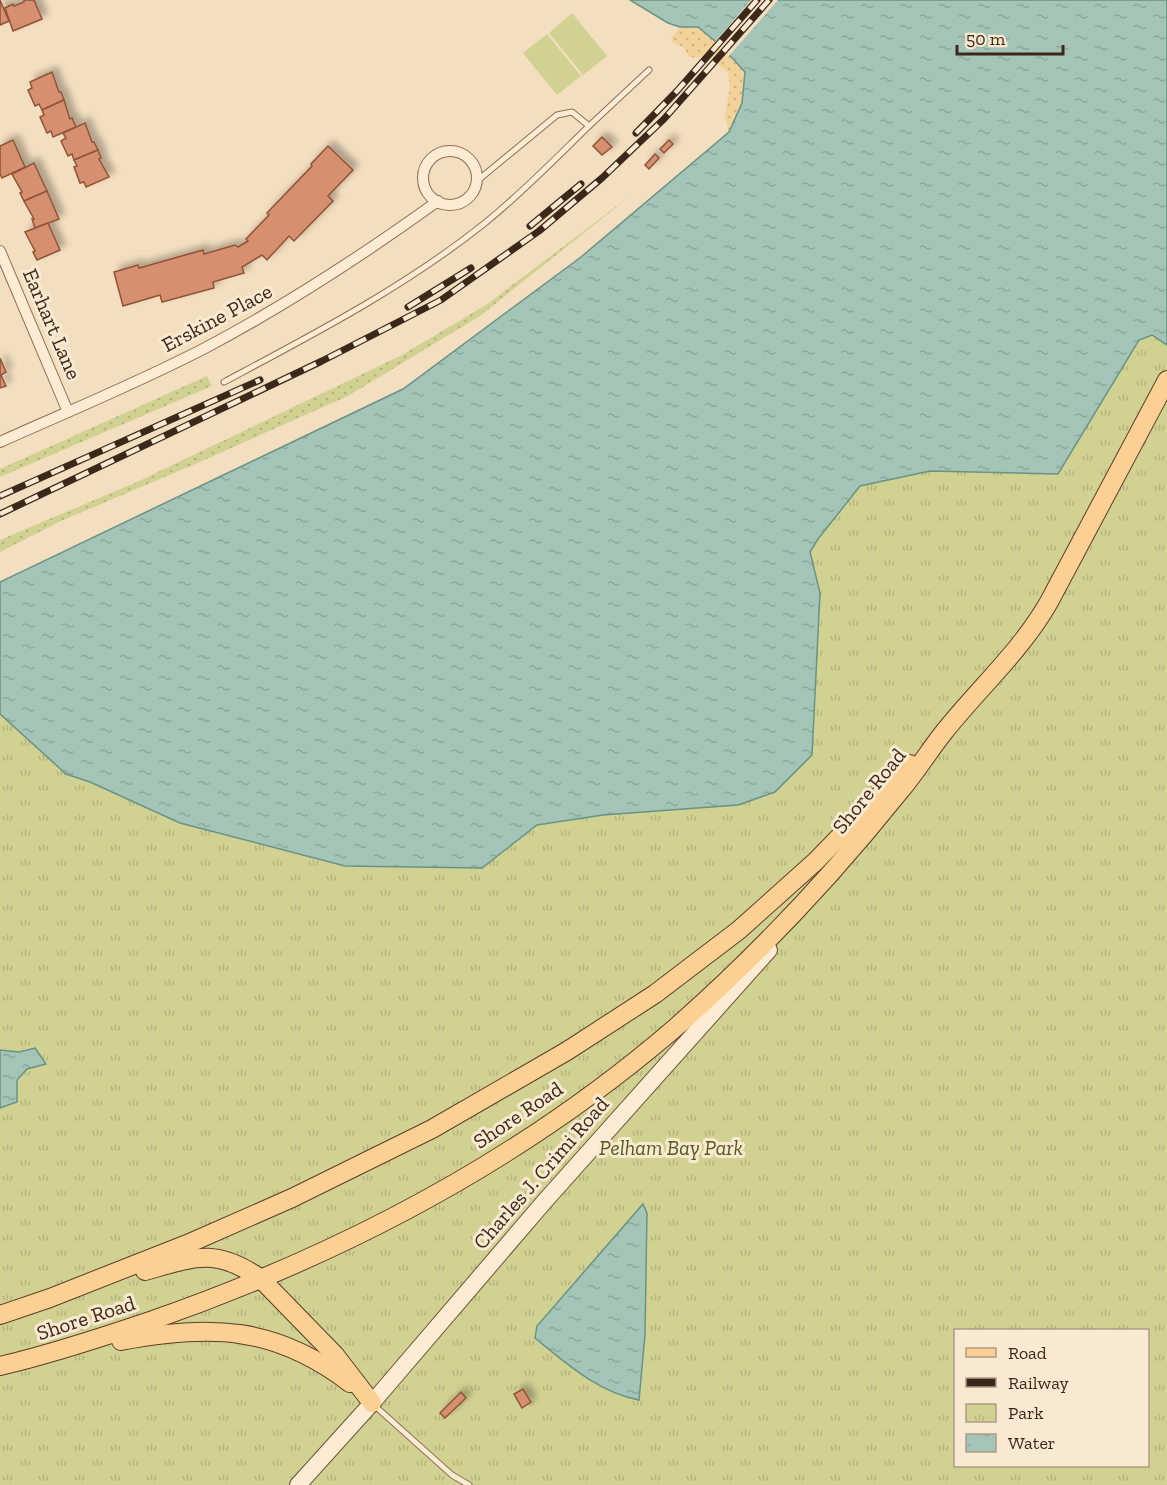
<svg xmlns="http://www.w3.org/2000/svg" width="1167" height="1485" font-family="'Zilla Slab',serif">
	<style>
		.grass { fill: url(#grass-dots) }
		.sand { fill: url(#sand-dots) }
		.park { fill: url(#park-tufts); fill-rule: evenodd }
		.pitch { fill: #d1d292 }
		.water { fill: url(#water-ripples); stroke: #689385; stroke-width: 1.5 }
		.pier { fill: #f3debf }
		.building { fill: #d69070; stroke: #905238; stroke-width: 1.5; filter: url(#shadow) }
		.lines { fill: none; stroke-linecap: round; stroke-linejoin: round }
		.service-casing { stroke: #8e6e55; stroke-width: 7 }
		.minor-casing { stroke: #8e6e55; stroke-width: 12 }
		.secondary-casing { stroke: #704f38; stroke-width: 18 }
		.primary-casing { stroke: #5b3c2a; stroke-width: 20 }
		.service { stroke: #fdecd3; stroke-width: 5 }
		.minor { stroke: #fdecd3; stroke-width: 10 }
		.secondary { stroke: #fdecd3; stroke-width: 16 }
		.primary { stroke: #fbd092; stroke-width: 18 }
		.rail-casing { stroke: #3c281b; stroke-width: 7 }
		.rail { stroke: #f9e9d0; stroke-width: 4.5; stroke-dasharray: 14; stroke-linecap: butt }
		.labels { text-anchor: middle; stroke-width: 6; stroke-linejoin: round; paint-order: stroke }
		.street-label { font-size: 21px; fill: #3c281b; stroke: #f9e9d0 }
		.park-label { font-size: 21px; font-style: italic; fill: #525b1f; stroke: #f9e9d0 }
	</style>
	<defs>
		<pattern id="grass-dots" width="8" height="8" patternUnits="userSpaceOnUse" patternTransform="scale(1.5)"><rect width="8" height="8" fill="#d1d292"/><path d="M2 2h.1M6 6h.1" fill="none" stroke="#b4b47d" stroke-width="1.8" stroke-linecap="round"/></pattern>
		<pattern id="sand-dots" width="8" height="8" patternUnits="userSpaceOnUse" patternTransform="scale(1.5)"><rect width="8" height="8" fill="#f2d299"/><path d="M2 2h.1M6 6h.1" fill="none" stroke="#d0b483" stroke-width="1.8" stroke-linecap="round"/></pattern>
		<pattern id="park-tufts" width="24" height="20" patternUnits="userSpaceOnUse" patternTransform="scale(1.5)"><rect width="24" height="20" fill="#d1d292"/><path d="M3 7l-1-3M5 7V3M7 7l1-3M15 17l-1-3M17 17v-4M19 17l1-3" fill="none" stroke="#b4b47d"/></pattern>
		<pattern id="water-ripples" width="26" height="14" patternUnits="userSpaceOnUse" patternTransform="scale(1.5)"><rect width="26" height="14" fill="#a3c4b7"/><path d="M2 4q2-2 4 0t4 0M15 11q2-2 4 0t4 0" fill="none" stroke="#8da89d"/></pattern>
		<filter id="shadow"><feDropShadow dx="5.5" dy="-5.5" stdDeviation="3" flood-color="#0004"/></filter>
	</defs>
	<rect width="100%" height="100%" fill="#f3debf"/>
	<g class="grass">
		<path d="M630,196L480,316L348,396L193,465L63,520L0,552V540L137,482L402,355L486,305Z"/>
		<path d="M207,376L212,386L0,477V469Z"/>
	</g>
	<path class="sand" d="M680,27H698L709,35L745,72L742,103L729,132L725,116L730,86L728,73L705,54L700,58L689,57L683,47L673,43L671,38Z"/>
	<path class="park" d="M1152,335L1167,345V1485H0V714L66,774L90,782L482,868L537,825L603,815L738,805L775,792L820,593L810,552L818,539L860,486L930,471L1058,474L1139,340ZM956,1330H1148V1466H956Z"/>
	<g class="pitch">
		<path d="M572,13L607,56L583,75L549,33Z"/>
		<path d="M547,34L581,76L557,95L523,53Z"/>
	</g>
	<g class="water">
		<path d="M630,0H1167V345L1152,335L1139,340L1058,474L930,471L860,486L818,539L810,552L820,593L812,755L775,792L738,805L603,815L537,825L482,868L345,866L180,823L90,782L66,774L0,714V582L403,389L581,257L729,132L742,103L745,72L722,47L698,27H680L668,23Z"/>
		<path d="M35,1048L46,1064L27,1069L17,1080V1102L0,1108V1050L19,1052Z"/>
		<path d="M643,1204L647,1213L645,1335L639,1400C598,1392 567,1364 535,1338L537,1326Z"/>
	</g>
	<path class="pier" d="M751,0H778L728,57L714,43Z"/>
	<g class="building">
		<path d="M0,0L9,21L0,25Z"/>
		<path d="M24,0H34L42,19L13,31L5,8L13,4L14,6L24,2Z"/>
		<path d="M52,72L59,92H61L64,100L42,110L39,104L35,106L28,90L32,88L30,82Z"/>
		<path d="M64,100L70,119L72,118L76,127L53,137L51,131L47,133L40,117L44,115L42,110Z"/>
		<path d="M85,123L92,142H94L98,150L74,160L72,154L68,156L61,141L66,138L63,133Z"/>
		<path d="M602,137L612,147L602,155L593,146Z"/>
		<path d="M13,140L25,167L2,178L0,174V146Z"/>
		<path d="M669,140L673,144L664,153L660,149Z"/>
		<path d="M328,146L353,170L328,196L333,201L294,241L289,236L267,260L262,255L242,267L244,273L213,282L214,288L162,302L160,295L123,306L114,272L138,265L139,268L203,250L204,254L235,245L238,247L248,241L246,239L269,215L267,213L312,166L311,164Z"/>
		<path d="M98,150L101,158L99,159L109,177L86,187L84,182L80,183L74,167L77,166L74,160Z"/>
		<path d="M655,154L659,158L649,169L645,165Z"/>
		<path d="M34,163L47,191L24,201L20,193L22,192L12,174Z"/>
		<path d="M47,191L59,219L35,228L32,219H34L24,201Z"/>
		<path d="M48,223L60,250L37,260L33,252L35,251L25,232Z"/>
		<path d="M0,358L6,372L1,375L6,386L0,388Z"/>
		<path d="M523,1389L531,1402L522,1408L514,1394Z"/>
		<path d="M461,1392L466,1398L445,1418L440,1413Z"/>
	</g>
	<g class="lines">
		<g class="service-casing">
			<g id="service">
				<path d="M477,181L557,115L572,112L589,126L649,70"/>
				<path d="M224,382C314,334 405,287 485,223C522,193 555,159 589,126"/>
				<path d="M375,1406L452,1475L469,1485"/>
			</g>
		</g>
		<g class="minor-casing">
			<g id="minor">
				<circle cx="450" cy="178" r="27"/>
				<path d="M0,251L68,412"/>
				<path d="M0,442C69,411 140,382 207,347C288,304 363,255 438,201"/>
			</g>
		</g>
		<g class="secondary-casing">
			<path id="secondary" d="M298,1485L372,1403L544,1202L769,950"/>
		</g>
		<g class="primary-casing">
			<g id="primary">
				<path d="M145,1271C194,1257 216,1247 261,1279L335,1355L372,1403"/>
				<path d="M0,1315L50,1298L192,1242L292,1198L432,1129L567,1051L655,994L739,930L816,861L910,764"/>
				<path d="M121,1341C211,1324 275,1326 350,1383"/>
				<path d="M0,1366C52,1354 103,1337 153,1320C342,1254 523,1159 675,1028C757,956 832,876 900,791C916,772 929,751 944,732C979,688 1021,651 1049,602L1167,380"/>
			</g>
		</g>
		<use href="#service" class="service"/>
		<use href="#minor" class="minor"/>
		<use href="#secondary" class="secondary"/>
		<use href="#primary" class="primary"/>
		<g class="rail-casing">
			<g id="rail">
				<path d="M636,133L677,91L757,0"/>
				<path d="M530,226L581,184"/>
				<path d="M408,307L471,268"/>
				<path d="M0,496L260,380"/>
				<path d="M0,514L322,361L441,300L539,231L602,178L664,119L769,0"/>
			</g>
		</g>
		<use href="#rail" class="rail"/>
	</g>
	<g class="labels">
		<g class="street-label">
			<text transform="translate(217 318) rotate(-28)" y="7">Erskine Place</text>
			<text transform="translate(52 324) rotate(67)" y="7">Earhart Lane</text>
			<text transform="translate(869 791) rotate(-51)" y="7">Shore Road</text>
			<text transform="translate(518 1115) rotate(-34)" y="7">Shore Road</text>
			<text transform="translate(541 1173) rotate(-49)" y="7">Charles J. Crimi Road</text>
			<text transform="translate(86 1318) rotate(-18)" y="7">Shore Road</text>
		</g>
		<g class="park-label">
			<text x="671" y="1155">Pelham Bay Park</text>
		</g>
	</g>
	<rect x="954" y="1329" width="195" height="138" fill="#f9e9d0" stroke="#ad9c88" stroke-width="1.5"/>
	<rect x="966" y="1348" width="30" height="9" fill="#fbd092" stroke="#ad9c88" stroke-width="1.5"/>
	<text x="1008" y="1359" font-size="18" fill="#3c281b">Road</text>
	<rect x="966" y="1378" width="30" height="9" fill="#3c281b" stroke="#ad9c88" stroke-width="1.5"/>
	<text x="1008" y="1389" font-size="18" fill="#3c281b">Railway</text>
	<rect x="966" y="1404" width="30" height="18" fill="url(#park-tufts)" stroke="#ad9c88" stroke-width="1.5"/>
	<text x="1008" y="1419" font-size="18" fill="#3c281b">Park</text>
	<rect x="966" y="1434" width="30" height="18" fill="url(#water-ripples)" stroke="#ad9c88" stroke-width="1.5"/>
	<text x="1008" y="1449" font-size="18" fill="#3c281b">Water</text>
	<path d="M957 45v9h106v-9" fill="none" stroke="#3c281b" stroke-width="3"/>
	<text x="966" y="45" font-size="18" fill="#3c281b" stroke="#f9e9d0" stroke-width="4.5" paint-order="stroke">50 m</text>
</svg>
